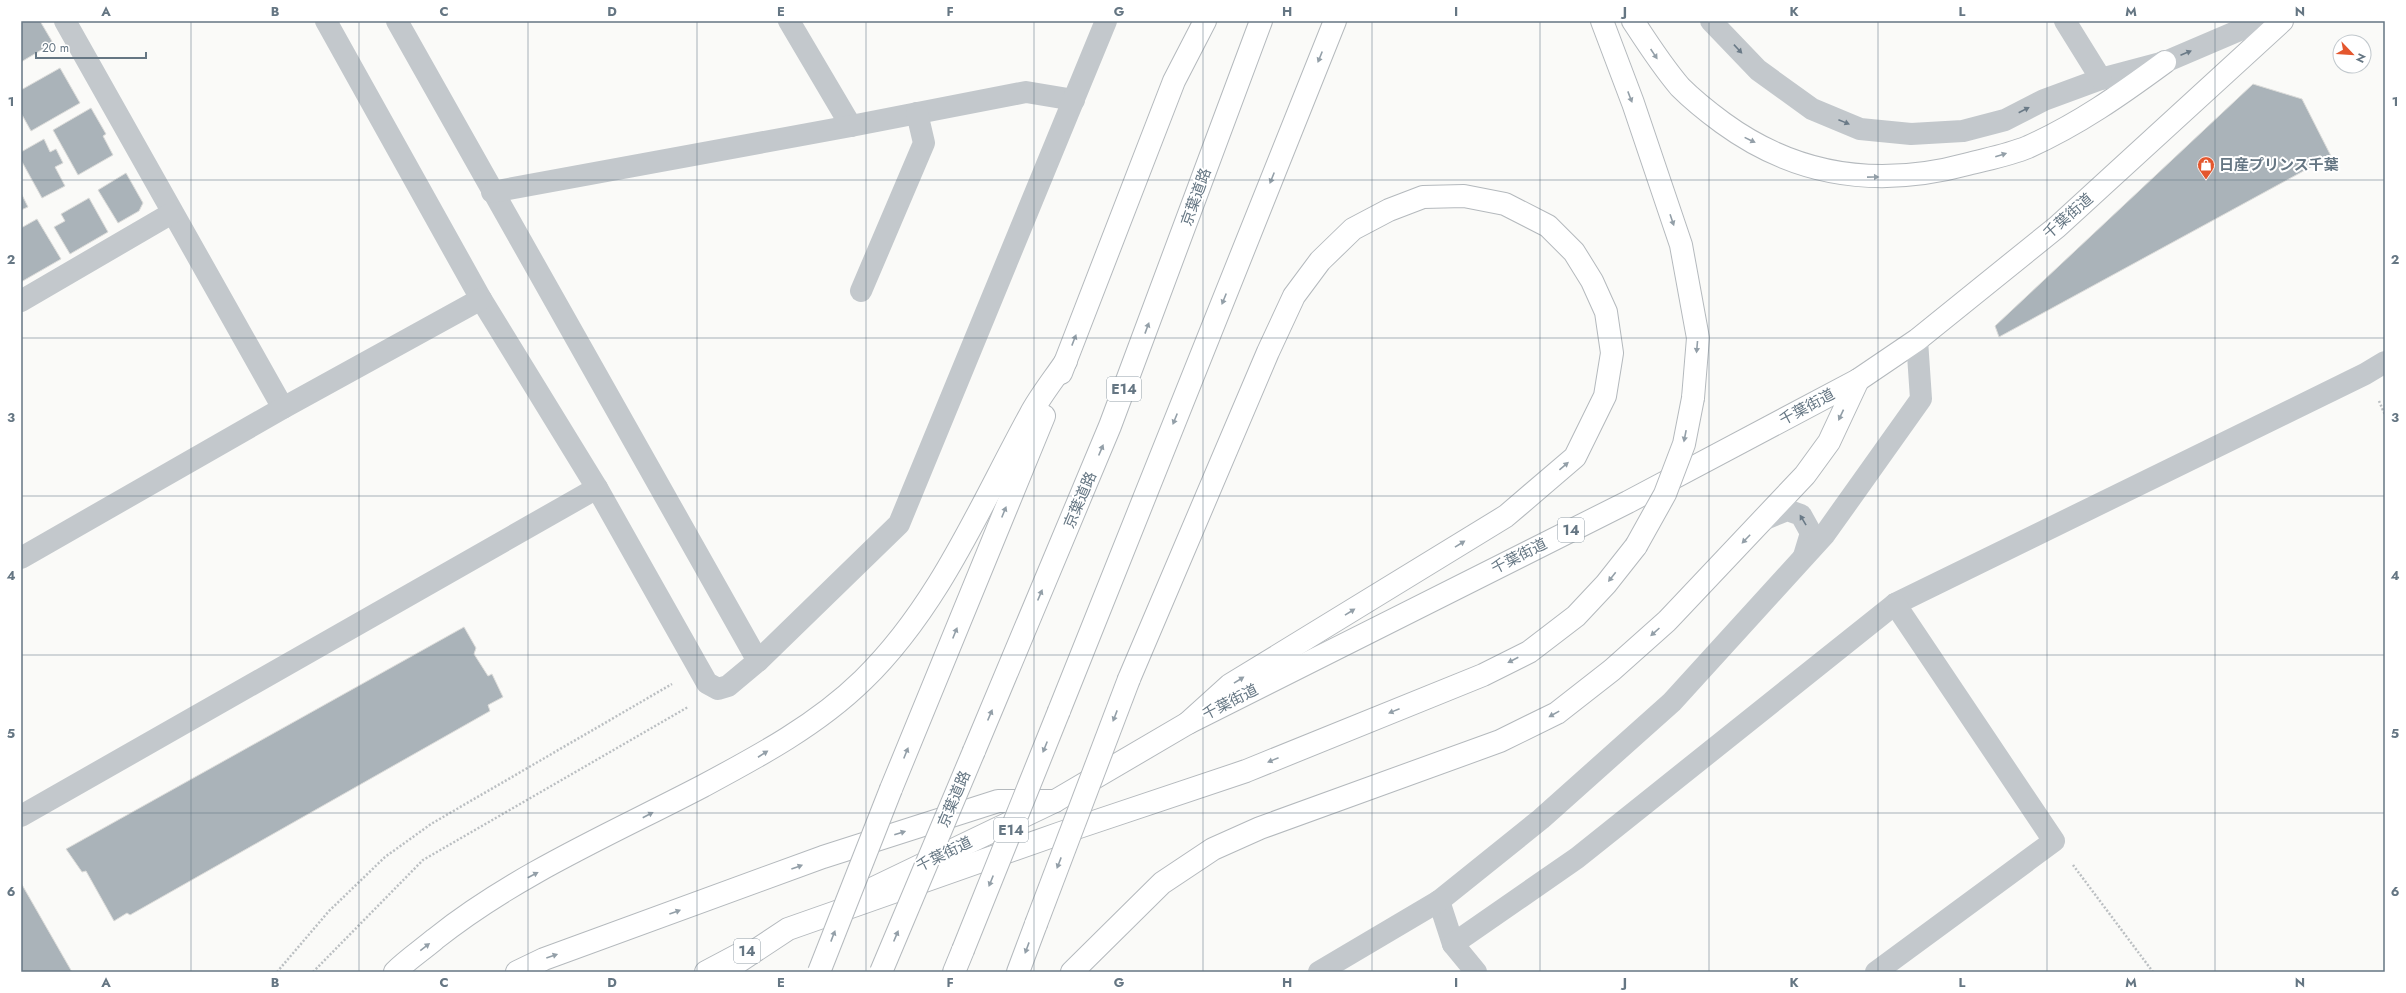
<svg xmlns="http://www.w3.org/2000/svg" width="2406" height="993" font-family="Jost,'Noto Sans JP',sans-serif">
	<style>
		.building { fill: #aab3b9; stroke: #dcdcda }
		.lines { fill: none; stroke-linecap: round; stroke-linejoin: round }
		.trunk-casing { stroke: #b4b9bd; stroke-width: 24 }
		.motorway-casing { stroke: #b4b9bd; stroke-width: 24 }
		.path { stroke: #bbbfc2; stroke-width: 2.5; stroke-dasharray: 2 2; stroke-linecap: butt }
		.minor { stroke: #c3c8cc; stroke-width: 22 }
		.tertiary { stroke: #c3c8cc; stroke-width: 22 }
		.trunk { stroke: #fff; stroke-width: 22 }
		.motorway { stroke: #fff; stroke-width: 22 }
		.motorway-bridge-casing { stroke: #b4b9bd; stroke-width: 24; stroke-linecap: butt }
		.motorway-bridge { stroke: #fff; stroke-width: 22 }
		.oneway { fill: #6a7a87 }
		.oneway2 { fill: #939fa8 }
		.grid { fill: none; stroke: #657683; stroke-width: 1; stroke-opacity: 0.55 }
		.labels { text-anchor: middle; stroke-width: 4; stroke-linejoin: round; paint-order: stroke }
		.shield { fill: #fff; stroke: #939fa8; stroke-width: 1 }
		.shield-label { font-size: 14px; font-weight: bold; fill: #657683 }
		.poi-label { font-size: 15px; font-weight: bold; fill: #657683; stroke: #fff; text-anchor: start }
		.street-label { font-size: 15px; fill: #657683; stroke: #fff }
		.neatline { fill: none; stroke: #657683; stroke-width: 1.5 }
		.grid-label { font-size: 13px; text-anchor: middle; font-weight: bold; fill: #657683 }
	</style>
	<rect width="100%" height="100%" fill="#fafaf8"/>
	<g class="building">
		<path d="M21,21H40L53,43L21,62Z"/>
		<path d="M60,68L80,103L31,131L21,113V90Z"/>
		<path d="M2253,84L2302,99L2331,156L1999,337L1995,326Z"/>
		<path d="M91,108L106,134L103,136L113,155L78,175L53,130Z"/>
		<path d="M44,139L50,152L56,149L63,163L55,167L65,186L42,198L21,160V152Z"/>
		<path d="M126,173L143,203L139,211L118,223L98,190Z"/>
		<path d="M21,193L28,207L21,210Z"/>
		<path d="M89,198L108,232L70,254L54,227L65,221L61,214Z"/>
		<path d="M37,219L61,259L21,282V228Z"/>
		<path d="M464,627L476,648L474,654L488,676L492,674L503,697L488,705L490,711L130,915L127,913L114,921L86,871L82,872L66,849Z"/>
		<path d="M21,883L72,972H21Z"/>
	</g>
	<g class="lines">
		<g class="trunk-casing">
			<g id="trunk">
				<path d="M853,898L1055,801L1188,723L1628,502L1858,380L1917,340L2057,227L2282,21"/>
				<path d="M706,972L740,954"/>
			</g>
		</g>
		<g class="motorway-casing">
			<g id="motorway">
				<path d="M1602,21L1633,103L1681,245L1698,338L1693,398"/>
				<path d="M1633,21C1648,44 1662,66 1680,87C1693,100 1708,112 1723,123C1797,177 1880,188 1968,164C1987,159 2009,155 2028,147C2079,124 2120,95 2165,62"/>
				<path d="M1061,373L1174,81L1205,21"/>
				<path d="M1129,679L1268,352L1294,296L1320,261L1353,229L1389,210L1423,197L1464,196L1505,204L1548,226L1574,252L1592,281L1606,312L1612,353L1605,396L1575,457L1506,516L1230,685L1188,723"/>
				<path d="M1059,711L1335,21"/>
				<path d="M974,751L1110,426L1261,21"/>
				<path d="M891,789L1044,416"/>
				<path d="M395,972C407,960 422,950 435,939C515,875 613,833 703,786C759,756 817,725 863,680C939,606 980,506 1030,415C1040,396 1054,379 1066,361"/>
				<path d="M517,972L544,959L823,857L998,801H1055"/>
				<path d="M723,972L788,929L1061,833L1246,771L1483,675L1529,652L1576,616L1606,584L1636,546"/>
				<path d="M954,972L963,950"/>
				<path d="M1018,972L1036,924"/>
				<path d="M1072,972L1162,883L1213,849L1260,828L1500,741L1557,713L1612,670L1667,621L1805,475L1829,442L1858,380"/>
			</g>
		</g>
		<g class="path">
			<path d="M2379,401L2385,415"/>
			<path d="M2073,865L2153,972"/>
			<path d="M277,972L329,911L385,857L431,824L672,684"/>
			<path d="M313,972L423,860L688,707"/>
		</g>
		<g class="minor">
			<path d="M65,21L283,408"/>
			<path d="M397,21L758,661"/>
			<path d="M789,21L851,126"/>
			<path d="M1711,21L1758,70L1812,109L1860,129L1911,134L1963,131L2005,120L2044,100L2101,79L2165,62L2261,21"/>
			<path d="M2065,21L2101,79"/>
			<path d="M492,192L851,126L1026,92L1074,100"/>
			<path d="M861,291L924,143L917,113"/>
			<path d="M21,301L172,213"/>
			<path d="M1765,519L1787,510L1801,515L1811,533L1804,556"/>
			<path d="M21,816L597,488"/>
			<path d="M1439,901L1453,944L1476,972"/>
			<path d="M1453,944L1577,858L1895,604L2365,374L2385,362"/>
			<path d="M1319,972L1439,901L1541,819L1672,702L1825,534L1921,399L1917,340"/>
			<path d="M1876,972L2054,841L1895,604"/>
		</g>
		<g class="tertiary">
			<path d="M326,21L481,299L597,488L707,683L718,689L728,686L758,661L899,524L1106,21"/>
			<path d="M21,558L283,408L481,299"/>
		</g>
		<use href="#trunk" class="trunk"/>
		<use href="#motorway" class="motorway"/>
		<g class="motorway-bridge-casing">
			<g id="motorway-bridge">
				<path d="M1636,546L1665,494L1684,444L1693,398"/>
				<path d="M1036,924L1129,679"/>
				<path d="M963,950L1059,711"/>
				<path d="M819,972L891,789"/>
				<path d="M881,972L974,751"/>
			</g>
		</g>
		<use href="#motorway-bridge" class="motorway-bridge"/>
	</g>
	<defs><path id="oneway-solid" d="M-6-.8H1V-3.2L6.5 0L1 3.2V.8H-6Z"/></defs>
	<g class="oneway">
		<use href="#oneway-solid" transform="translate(1738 49) rotate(47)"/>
		<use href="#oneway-solid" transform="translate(2186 53) rotate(-23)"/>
		<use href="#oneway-solid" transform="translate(2024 110) rotate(-27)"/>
		<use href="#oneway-solid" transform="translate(1844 122) rotate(22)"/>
		<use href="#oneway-solid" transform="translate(1803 520) rotate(-121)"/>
	</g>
	<g class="oneway2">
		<use href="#oneway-solid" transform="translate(1654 54) rotate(56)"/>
		<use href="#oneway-solid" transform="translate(1320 57) rotate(112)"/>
		<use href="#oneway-solid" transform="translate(1630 97) rotate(69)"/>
		<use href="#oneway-solid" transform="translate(1750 140) rotate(26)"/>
		<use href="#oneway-solid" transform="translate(2001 155) rotate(-17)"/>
		<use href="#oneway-solid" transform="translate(1873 177) rotate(-1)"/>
		<use href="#oneway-solid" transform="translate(1272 178) rotate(112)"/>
		<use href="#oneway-solid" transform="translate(1672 220) rotate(71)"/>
		<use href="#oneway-solid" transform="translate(1224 299) rotate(112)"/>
		<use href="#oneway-solid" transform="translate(1147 328) rotate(-70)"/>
		<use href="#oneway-solid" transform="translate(1074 340) rotate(-69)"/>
		<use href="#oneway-solid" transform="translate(1697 347) rotate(95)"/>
		<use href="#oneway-solid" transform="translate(1841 415) rotate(115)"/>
		<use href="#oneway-solid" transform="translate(1175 419) rotate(112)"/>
		<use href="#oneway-solid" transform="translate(1685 436) rotate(101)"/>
		<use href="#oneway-solid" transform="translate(1101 450) rotate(-67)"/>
		<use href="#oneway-solid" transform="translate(1564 466) rotate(-40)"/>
		<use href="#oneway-solid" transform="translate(1004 512) rotate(-68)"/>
		<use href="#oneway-solid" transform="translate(1746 539) rotate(134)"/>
		<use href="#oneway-solid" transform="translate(1460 544) rotate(-32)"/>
		<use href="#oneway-solid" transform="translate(1612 577) rotate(128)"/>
		<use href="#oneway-solid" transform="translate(1040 595) rotate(-67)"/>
		<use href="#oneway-solid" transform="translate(1350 612) rotate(-32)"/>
		<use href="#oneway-solid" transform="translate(1655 632) rotate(138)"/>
		<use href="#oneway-solid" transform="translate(955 633) rotate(-68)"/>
		<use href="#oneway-solid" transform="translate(1513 660) rotate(153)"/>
		<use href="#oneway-solid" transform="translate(1239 680) rotate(-32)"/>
		<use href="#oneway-solid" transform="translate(1394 711) rotate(158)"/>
		<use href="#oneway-solid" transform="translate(1554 714) rotate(151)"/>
		<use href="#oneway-solid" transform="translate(990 715) rotate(-67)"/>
		<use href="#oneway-solid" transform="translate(1115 716) rotate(111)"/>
		<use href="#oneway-solid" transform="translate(1045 747) rotate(112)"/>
		<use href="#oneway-solid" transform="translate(906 753) rotate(-68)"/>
		<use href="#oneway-solid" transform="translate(763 754) rotate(-33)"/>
		<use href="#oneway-solid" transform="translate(1273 760) rotate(158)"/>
		<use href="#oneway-solid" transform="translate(648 815) rotate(-28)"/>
		<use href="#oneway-solid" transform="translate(900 833) rotate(-18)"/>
		<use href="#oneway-solid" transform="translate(1059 863) rotate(111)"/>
		<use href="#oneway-solid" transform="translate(797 867) rotate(-20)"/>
		<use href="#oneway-solid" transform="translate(533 875) rotate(-28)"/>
		<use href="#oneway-solid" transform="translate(991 881) rotate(112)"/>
		<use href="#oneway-solid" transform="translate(675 912) rotate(-20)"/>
		<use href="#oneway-solid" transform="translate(833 936) rotate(-69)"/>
		<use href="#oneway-solid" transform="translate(896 936) rotate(-67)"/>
		<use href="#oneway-solid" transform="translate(425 947) rotate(-38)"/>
		<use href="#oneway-solid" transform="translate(1027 948) rotate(110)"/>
		<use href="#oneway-solid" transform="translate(552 956) rotate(-19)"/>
	</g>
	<path class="grid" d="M191,21V972M359,21V972M528,21V972M697,21V972M866,21V972M1034,21V972M1203,21V972M1372,21V972M1540,21V972M1709,21V972M1878,21V972M2047,21V972M2215,21V972M21,180H2385M21,338H2385M21,496H2385M21,655H2385M21,813H2385"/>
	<defs>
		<g id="shop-pin" transform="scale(0.9)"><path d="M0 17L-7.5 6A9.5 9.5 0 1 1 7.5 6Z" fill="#e4572e" stroke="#fff"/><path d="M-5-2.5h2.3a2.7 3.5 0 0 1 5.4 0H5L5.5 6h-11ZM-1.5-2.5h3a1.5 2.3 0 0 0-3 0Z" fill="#fff"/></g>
	</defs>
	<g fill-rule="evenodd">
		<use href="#shop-pin" x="2206" y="165"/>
	</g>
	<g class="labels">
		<g class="shield">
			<rect x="1107" y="377" width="34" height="24" rx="3"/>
			<rect x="1558" y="518" width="26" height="24" rx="3"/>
			<rect x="994" y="818" width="34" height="24" rx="3"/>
			<rect x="734" y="939" width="26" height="24" rx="3"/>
		</g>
		<g class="shield-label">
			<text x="1124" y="394">E14</text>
			<text x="1571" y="535">14</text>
			<text x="1011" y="835">E14</text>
			<text x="747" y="956">14</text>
		</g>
		<g class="poi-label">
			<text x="2219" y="170">日産プリンス千葉</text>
		</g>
		<g class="street-label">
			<text transform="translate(1196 197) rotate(-70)" y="5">京葉道路</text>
			<text transform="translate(2068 216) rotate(-41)" y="5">千葉街道</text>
			<text transform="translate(1807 407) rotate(-28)" y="5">千葉街道</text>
			<text transform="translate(1080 500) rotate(-67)" y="5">京葉道路</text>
			<text transform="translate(1519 556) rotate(-27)" y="5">千葉街道</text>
			<text transform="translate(1230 702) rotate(-27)" y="5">千葉街道</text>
			<text transform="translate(954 799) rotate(-67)" y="5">京葉道路</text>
			<text transform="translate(944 854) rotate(-26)" y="5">千葉街道</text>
		</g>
	</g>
	<rect width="2406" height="993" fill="none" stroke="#ffffff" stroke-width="44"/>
	<g transform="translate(2352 54) rotate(115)"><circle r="19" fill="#ffffff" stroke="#c1c8cd"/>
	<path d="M0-3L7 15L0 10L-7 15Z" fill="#e4572e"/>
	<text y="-6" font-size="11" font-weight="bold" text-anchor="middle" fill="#657683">N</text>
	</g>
	<path d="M36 52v6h110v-6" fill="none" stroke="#657683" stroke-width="2"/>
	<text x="42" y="52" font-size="12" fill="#657683" stroke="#ffffff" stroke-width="3" paint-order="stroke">20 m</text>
	<rect x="22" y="22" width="2362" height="949" class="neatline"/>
	<g class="grid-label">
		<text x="106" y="16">A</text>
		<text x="275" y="16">B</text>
		<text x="444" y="16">C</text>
		<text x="612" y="16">D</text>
		<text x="781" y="16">E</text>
		<text x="950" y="16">F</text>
		<text x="1119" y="16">G</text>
		<text x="1287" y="16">H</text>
		<text x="1456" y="16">I</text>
		<text x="1625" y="16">J</text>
		<text x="1794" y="16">K</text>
		<text x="1962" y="16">L</text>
		<text x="2131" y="16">M</text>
		<text x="2300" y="16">N</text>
		<text x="11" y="106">1</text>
		<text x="2395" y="106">1</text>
		<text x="11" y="264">2</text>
		<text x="2395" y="264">2</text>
		<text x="11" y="422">3</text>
		<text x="2395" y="422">3</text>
		<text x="11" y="580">4</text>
		<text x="2395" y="580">4</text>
		<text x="11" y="738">5</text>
		<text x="2395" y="738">5</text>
		<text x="11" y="896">6</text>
		<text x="2395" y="896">6</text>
		<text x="106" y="987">A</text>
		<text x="275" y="987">B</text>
		<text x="444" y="987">C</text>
		<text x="612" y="987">D</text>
		<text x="781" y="987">E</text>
		<text x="950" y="987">F</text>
		<text x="1119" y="987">G</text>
		<text x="1287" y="987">H</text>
		<text x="1456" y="987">I</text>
		<text x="1625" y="987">J</text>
		<text x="1794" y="987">K</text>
		<text x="1962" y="987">L</text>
		<text x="2131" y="987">M</text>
		<text x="2300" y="987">N</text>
	</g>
</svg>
